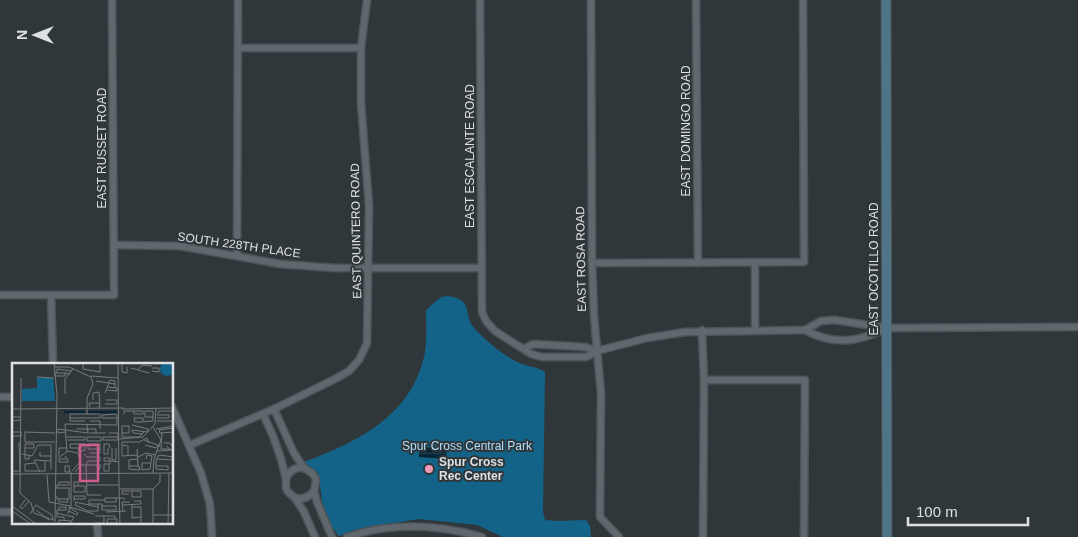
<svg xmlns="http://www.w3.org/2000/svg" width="1078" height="537" font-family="Helvetica,sans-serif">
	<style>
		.green { fill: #136389 }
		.water { fill: url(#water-rules) }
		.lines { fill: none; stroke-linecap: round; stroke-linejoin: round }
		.street-casing { stroke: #4f5458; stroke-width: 9 }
		.secondary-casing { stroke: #4f5458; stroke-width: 11 }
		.street { stroke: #61686d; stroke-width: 6 }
		.secondary { stroke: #4e7487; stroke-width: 9 }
		.poi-dot { fill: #ef9ab8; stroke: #30373b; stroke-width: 2 }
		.labels { text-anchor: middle; stroke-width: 4; stroke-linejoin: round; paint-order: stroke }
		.street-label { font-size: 12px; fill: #dce0e3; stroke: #30373b }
		.park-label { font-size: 12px; fill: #b3dffb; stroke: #30373b }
		.poi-label { font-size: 12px; font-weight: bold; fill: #dce0e3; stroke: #30373b; text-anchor: start }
		.inset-river { fill: none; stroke: #052535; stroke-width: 2.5 }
		.inset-road { fill: none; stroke: #757b7e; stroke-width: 1 }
		.view { fill: #cb5e8b; fill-opacity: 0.15; stroke: #cb5e8b; stroke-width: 2.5 }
		.inset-edge { fill: none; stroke: #dce0e3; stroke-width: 2.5 }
	</style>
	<defs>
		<pattern id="water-rules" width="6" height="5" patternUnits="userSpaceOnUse" patternTransform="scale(1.25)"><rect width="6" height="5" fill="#052535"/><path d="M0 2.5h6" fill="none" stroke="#294452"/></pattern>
	</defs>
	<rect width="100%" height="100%" fill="#30373b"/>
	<path class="green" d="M448,296C475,300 462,315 475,329C487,342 503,355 519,363C528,367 536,366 545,372L543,512L545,520L558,521L586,520L590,526L591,536L590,537H503L477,525L419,519L374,526L339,536L331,526L323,509L320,485L315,474L304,462C358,442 413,415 425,352C427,339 426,324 426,310L441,297Z"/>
	<path class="water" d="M443,441H449L450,443V447L447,450L446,459L419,457V448L441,447Z"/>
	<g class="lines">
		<g class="street-casing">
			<g id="street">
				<path d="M480,0L482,312L486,321L495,331L531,354L542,357H586L597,351L647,338L685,332L805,330L821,321L835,320L887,328L1078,327"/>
				<path d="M591,0L592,263L594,316L601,393L600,517L619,537"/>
				<path d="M696,0L698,263"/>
				<path d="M238,48H361"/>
				<path d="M114,245L180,246L280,264L335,268H482"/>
				<path d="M237,256L238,0"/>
				<path d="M755,262V330"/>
				<path d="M592,263L804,262L803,0"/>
				<path d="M0,295H114L112,0"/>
				<path d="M51,295L53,364"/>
				<path d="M702,330L704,380L703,537"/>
				<path d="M805,330C834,346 859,342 887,328"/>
				<path d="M524,349L533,344L585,347L597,351"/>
				<path d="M704,380H805L804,537"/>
				<path d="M0,397H14"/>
				<path d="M172,407L201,473L210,504L212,537"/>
				<path d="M274,409L294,453L304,468L312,473L315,477L316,481L314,491L317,502L332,537"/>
				<path d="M263,414L273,436L281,459L286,479V488L288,492L295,498L304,512L315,537"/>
				<path d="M190,445L274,409L337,378L349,371L359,360L367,343L369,206L361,103V48L367,0"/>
				<path d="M286,479C289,471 295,467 304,468"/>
				<path d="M295,498C303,500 309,497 314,491"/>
				<path d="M0,512H14"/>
				<path d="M97,523L98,537"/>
				<path d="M347,537C392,522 437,524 482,537"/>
			</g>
		</g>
		<g class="secondary-casing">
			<path id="secondary" d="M886,0L887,537"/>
		</g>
		<use href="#street" class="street"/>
		<use href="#secondary" class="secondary"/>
	</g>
	<circle class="poi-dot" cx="429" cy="469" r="5"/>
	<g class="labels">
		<g class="street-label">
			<text transform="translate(686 131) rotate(-90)" y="4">EAST DOMINGO ROAD</text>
			<text transform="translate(102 148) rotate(-90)" y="4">EAST RUSSET ROAD</text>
			<text transform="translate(470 156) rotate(-90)" y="4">EAST ESCALANTE ROAD</text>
			<text transform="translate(356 231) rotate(-91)" y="4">EAST QUINTERO ROAD</text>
			<text transform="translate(239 245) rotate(8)" y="4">SOUTH 228TH PLACE</text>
			<text transform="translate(581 259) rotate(-91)" y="4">EAST ROSA ROAD</text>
			<text transform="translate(874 269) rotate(-90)" y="4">EAST OCOTILLO ROAD</text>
		</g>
		<g class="park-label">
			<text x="467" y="450">Spur Cross Central Park</text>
		</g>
		<g class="poi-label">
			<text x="439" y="466">Spur Cross<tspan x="439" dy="14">Rec Center</tspan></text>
		</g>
	</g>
	<g transform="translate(12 363)">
		<rect width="161" height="161" fill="#30373b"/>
		<path d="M148 6a7 7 0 1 1 14 0a7 7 0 1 1-14 0Z" fill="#136389"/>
		<path d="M25,15H41L43,38H10V26L25,25Z" fill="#136389"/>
		<path class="inset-river" d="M52,49H73M76,49H105"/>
		<path class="inset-road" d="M42,0L45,32L43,159M45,0L67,1M71,0V6L88,9V0M106,0L107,122M110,0V9L115,10V4M42,4H57L79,14L81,21L75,35V51M119,5L137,10M126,6L131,2L140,3M140,8L147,9V5H140M45,10V6L60,8M53,10V13H43V10H54L58,11M79,13L106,15M25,14L42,15M9,15L8,130L19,140L22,150M84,18L103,21M95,27L105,28V25L96,24M93,30L98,17L103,18V25M53,31V16L61,6M81,37V30L87,29L88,44H86M93,41H105V37H94M78,44L77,40H88M0,46L112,45M110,46L162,45M112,51V48H131V51H122V48M146,51L147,48H162M0,54H8L9,57L0,58M58,55H88V51H58V58H73M145,55H157V52H145M78,58H88V66M131,58V55H122L123,59H127L141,58V48H133V54H141M145,58H162M53,61L104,62H105V52L104,51L90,52V55H105M53,61L55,89M120,62L136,66L135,69L120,67L121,70L131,71M141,64L149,77L142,96L141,110M162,65L147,67L148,70L162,69M64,66H84V70M144,66L162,63M0,69H9V73H0M12,69L43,70M54,69L46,70V66L76,70L75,62M150,69L149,86H157M13,70V79H43M77,70H94M97,70H106V77H91V74H106M110,70H117V63H110V74H127L133,68M55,74H73V77H56M75,74H89V78H75ZM107,76L131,74L143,61L144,45M132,77L148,83M152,80H158L161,85L158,87L155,83M110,82L116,83V93M133,82L144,85L146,82M13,85H22V81H13V96H17V92M66,85L67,89L73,87V81H58V85H69V81M96,85V91H92V81H97L98,85M100,85V97H104V85M125,86L126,103M145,88L160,87M28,89V93H39M78,90H88V81H76V86H88M10,91L20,93L26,82H39V106M72,91L75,94H88V98H76L74,102L75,132H89M126,92L110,93V79H127L135,75L137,80M47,93V85H55M53,93L56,97V99H47V96H55M126,94L134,90L143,92M46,95L56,88L66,90L68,99L60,108M134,96L135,92L140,93L138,106L130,107V100H138M145,96L162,97M23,100L13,101V108H33V98M97,101V108H92V101H98V95H92V98H99L107,99M117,103H127L128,107L117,106V97L126,96M144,103H156V107L144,106V98L145,95L147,92L162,94M57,104L58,109H53V103H58M0,108H8L7,79M28,109L22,97L39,98M63,109L69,102H89L86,109M0,111L162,110M35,112L37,139M75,122H107M107,122L108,161M62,123H73V129H62V119H66V123M43,125H57V136H45V133M45,125V122H57V119H47V122M108,126H141M117,131H110V128H129V134H120V128M104,135V139H93V135H110L113,136M47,136V139H56L55,136M13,137L8,144L10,146L17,138M62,138V133H73V136H62M37,139L58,143L56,151M63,139L86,144M64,139L63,142L76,148H86V141M77,141H90V147H104V143H90M77,142V137H93M110,142L129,141V138H122M120,142V155L129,154M0,143L24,161M59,143V109M58,144L82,151M120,144H129V161H121M24,147L37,157M47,147V144H54V147H45V154H52V157M0,148L19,161M57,148L65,152L66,150L58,145M111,148L110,139H118M94,149L114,148M44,150L62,154L58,161M18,151L24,142L40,152L41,157L22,150M141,152H162M83,153H103V156M95,156H105V160H95ZM47,160V157L59,158M83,160H92V153M141,161V126L148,119V111M156,161L157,110"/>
		<path class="view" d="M68,82H86V118H68Z"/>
		<rect width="161" height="161" class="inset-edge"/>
	</g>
	<g transform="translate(35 35) rotate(270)" stroke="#30373b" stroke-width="4" paint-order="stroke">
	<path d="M0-4L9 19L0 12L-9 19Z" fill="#dce0e3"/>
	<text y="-8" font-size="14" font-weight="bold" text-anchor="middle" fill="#dce0e3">N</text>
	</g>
	<path d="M908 517v8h120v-8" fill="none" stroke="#dce0e3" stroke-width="2.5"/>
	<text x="916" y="517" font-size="15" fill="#dce0e3" stroke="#30373b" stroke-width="4" paint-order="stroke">100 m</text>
</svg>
